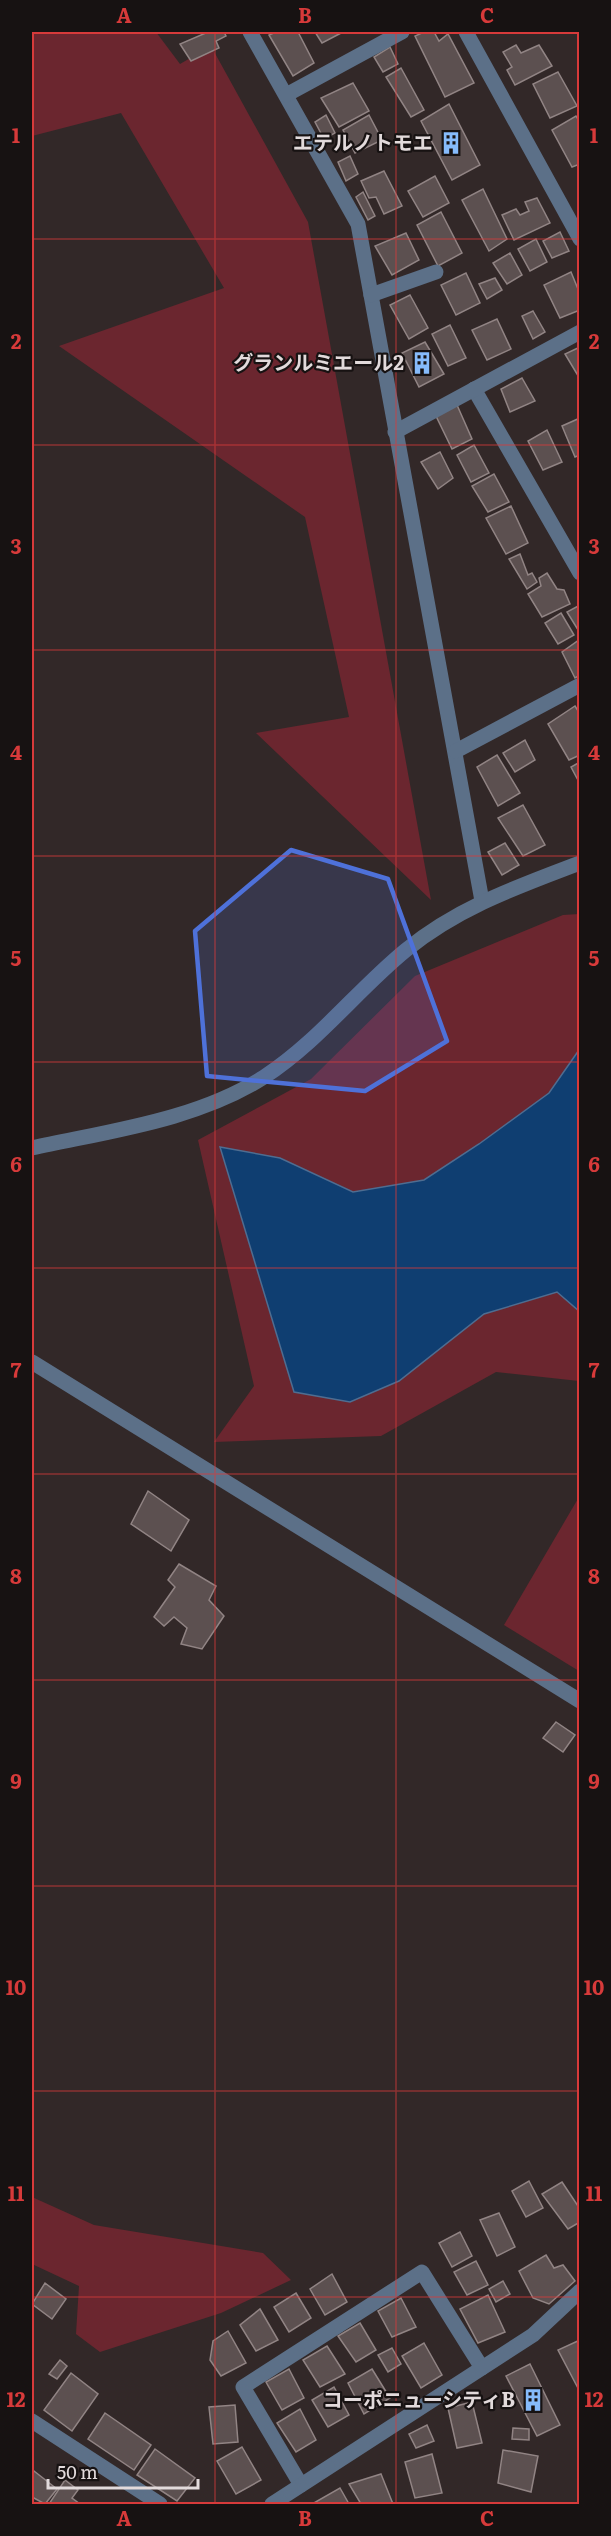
<svg xmlns="http://www.w3.org/2000/svg" width="611" height="2536" font-family="Literata,'Noto Sans JP',serif">
	<style>
		.green { fill: #6b262f }
		.water { fill: #0f3e71; stroke: #4e6d91; stroke-width: 1.5 }
		.building { fill: #5c5050; stroke: #918484; stroke-width: 1.5 }
		.lines { fill: none; stroke-linecap: round; stroke-linejoin: round }
		.minor { stroke: #5c7088; stroke-width: 15 }
		.marked { fill: #4e71d9; fill-opacity: 0.2; stroke: #4e71d9; stroke-width: 4.5; stroke-linejoin: round }
		.grid { fill: none; stroke: #d73a3a; stroke-width: 1.5; stroke-opacity: 0.55 }
		.labels { text-anchor: middle; stroke-width: 4.5; stroke-linejoin: round; paint-order: stroke }
		.poi-label { font-size: 20px; font-weight: bold; fill: #e2dadb; stroke: #171212; text-anchor: end }
		.neatline { fill: none; stroke: #d73a3a; stroke-width: 2 }
		.grid-label { font-size: 20px; text-anchor: middle; font-weight: bold; fill: #d73a3a }
	</style>
	<rect width="100%" height="100%" fill="#322828"/>
	<g class="green">
		<path d="M32,32H156L180,64L211,46L308,222L431,900L256,733L349,717L305,517L59,346L224,288L121,113L32,136Z"/>
		<path d="M579,914V1381L496,1372L381,1436L214,1442L254,1386L198,1140L311,1079L415,976L563,915Z"/>
		<path d="M579,1497V1671L504,1625Z"/>
		<path d="M32,2197L94,2225L263,2253L291,2280L221,2313L100,2352L76,2334L79,2286L32,2264Z"/>
	</g>
	<path class="water" d="M579,1050V1311L557,1292L484,1314L399,1381L350,1402L294,1392L220,1147L280,1158L353,1192L424,1180L479,1144L549,1093Z"/>
	<g class="building">
		<path d="M208,32H224L226,36L216,41L219,48L191,61L180,44Z"/>
		<path d="M276,32H298L314,63L293,76L269,35Z"/>
		<path d="M315,32H343L322,43Z"/>
		<path d="M424,32H434L439,41L448,34L474,83L445,97L415,36Z"/>
		<path d="M516,45L521,53L539,45L552,66L515,85L507,70L512,67L503,52Z"/>
		<path d="M390,47L398,64L383,72L374,57Z"/>
		<path d="M401,68L424,110L411,117L386,77Z"/>
		<path d="M558,72L577,106L550,118L533,84Z"/>
		<path d="M353,83L369,111L339,127L321,98Z"/>
		<path d="M449,104L480,165L452,180L421,121Z"/>
		<path d="M326,115L335,133L324,139L315,122Z"/>
		<path d="M369,115L382,140L355,153L343,130Z"/>
		<path d="M576,116L580,123V164L572,167L552,130Z"/>
		<path d="M350,156L358,174L346,181L338,162Z"/>
		<path d="M384,171L402,206L384,214L376,197L369,198L361,181Z"/>
		<path d="M435,176L449,203L423,217L408,191Z"/>
		<path d="M483,189L507,239L489,251L462,200Z"/>
		<path d="M363,192L375,216L368,220L356,197Z"/>
		<path d="M537,198L550,223L514,240L502,215L516,209L520,215L529,211L525,202Z"/>
		<path d="M441,212L462,253L438,266L417,225Z"/>
		<path d="M560,232L569,251L552,258L543,241Z"/>
		<path d="M406,233L419,260L392,275L375,246Z"/>
		<path d="M536,239L547,262L530,271L518,249Z"/>
		<path d="M510,253L522,275L507,284L493,263Z"/>
		<path d="M571,272L580,294V310L560,318L544,285Z"/>
		<path d="M466,273L480,303L456,315L441,285Z"/>
		<path d="M495,278L502,290L487,299L479,284Z"/>
		<path d="M410,295L428,328L409,339L390,305Z"/>
		<path d="M533,311L545,332L533,339L522,316Z"/>
		<path d="M497,319L511,349L487,360L472,330Z"/>
		<path d="M450,325L466,358L448,366L432,334Z"/>
		<path d="M425,342L444,374L419,387L402,353Z"/>
		<path d="M580,347V379L565,354Z"/>
		<path d="M522,378L535,401L510,412L501,389Z"/>
		<path d="M457,405L472,439L452,449L436,416Z"/>
		<path d="M580,418V455L575,457L562,426Z"/>
		<path d="M547,430L562,462L543,470L528,441Z"/>
		<path d="M474,445L489,473L471,482L457,455Z"/>
		<path d="M440,452L453,478L438,489L421,462Z"/>
		<path d="M494,474L509,502L488,512L472,486Z"/>
		<path d="M511,506L528,543L506,554L486,518Z"/>
		<path d="M520,554L528,575L532,573L537,582L527,589L509,559Z"/>
		<path d="M547,573L557,589L564,590L570,604L542,617L528,594L541,586L539,578Z"/>
		<path d="M580,605V633L567,612Z"/>
		<path d="M561,613L574,635L558,644L545,623Z"/>
		<path d="M579,640L580,675L575,678L562,652Z"/>
		<path d="M575,706L580,714V755L569,760L548,724Z"/>
		<path d="M525,740L535,760L515,772L503,753Z"/>
		<path d="M497,755L520,793L498,806L477,767Z"/>
		<path d="M580,762V784L571,767Z"/>
		<path d="M523,805L545,845L523,856L498,818Z"/>
		<path d="M505,843L519,865L502,875L488,852Z"/>
		<path d="M148,1491L189,1520L171,1551L131,1524Z"/>
		<path d="M179,1564L216,1586L209,1600L224,1616L202,1649L181,1644L187,1628L174,1617L164,1626L154,1617L175,1587L168,1580Z"/>
		<path d="M556,1722L575,1735L563,1752L543,1738Z"/>
		<path d="M529,2181L543,2208L526,2217L512,2191Z"/>
		<path d="M562,2182L580,2209V2222L568,2229L542,2194Z"/>
		<path d="M499,2213L515,2247L497,2256L480,2220Z"/>
		<path d="M460,2232L472,2256L452,2267L439,2243Z"/>
		<path d="M546,2255L554,2268L563,2265L575,2281L549,2304L533,2298L519,2271Z"/>
		<path d="M476,2261L488,2285L467,2295L454,2272Z"/>
		<path d="M332,2274L347,2302L325,2315L310,2289Z"/>
		<path d="M503,2281L510,2294L496,2302L489,2289Z"/>
		<path d="M45,2283L66,2299L52,2319L32,2304Z"/>
		<path d="M296,2293L311,2318L289,2332L274,2307Z"/>
		<path d="M488,2295L505,2332L478,2343L460,2309Z"/>
		<path d="M401,2298L416,2327L392,2337L378,2311Z"/>
		<path d="M260,2309L278,2340L256,2351L240,2325Z"/>
		<path d="M360,2323L376,2350L356,2362L338,2336Z"/>
		<path d="M228,2331L246,2363L221,2376L210,2360L213,2341Z"/>
		<path d="M580,2340V2392L558,2350Z"/>
		<path d="M424,2343L442,2375L421,2388L402,2356Z"/>
		<path d="M327,2346L345,2374L320,2387L303,2360Z"/>
		<path d="M392,2348L401,2364L388,2372L378,2355Z"/>
		<path d="M60,2360L67,2366L57,2379L49,2374Z"/>
		<path d="M530,2364L560,2425L537,2436L506,2376Z"/>
		<path d="M289,2369L304,2398L282,2410L266,2382Z"/>
		<path d="M372,2369L390,2398L364,2414L348,2383Z"/>
		<path d="M71,2373L98,2394L72,2431L44,2410Z"/>
		<path d="M334,2387L349,2415L328,2427L312,2400Z"/>
		<path d="M472,2402L482,2443L457,2448L448,2408Z"/>
		<path d="M235,2405L238,2442L213,2444L209,2407Z"/>
		<path d="M300,2409L316,2440L296,2452L277,2423Z"/>
		<path d="M105,2413L151,2445L134,2470L88,2439Z"/>
		<path d="M427,2425L434,2441L416,2448L409,2434Z"/>
		<path d="M513,2428L529,2429V2440L512,2439Z"/>
		<path d="M242,2447L261,2480L236,2494L217,2461Z"/>
		<path d="M155,2449L195,2478L177,2501L137,2475Z"/>
		<path d="M503,2450L538,2456L531,2492L498,2483Z"/>
		<path d="M432,2454L442,2493L415,2498L405,2462Z"/>
		<path d="M34,2471L57,2489L45,2504L32,2497V2475Z"/>
		<path d="M381,2474L393,2504H361L349,2484Z"/>
		<path d="M65,2480L78,2490L72,2498L80,2504H49Z"/>
		<path d="M340,2488L349,2504H312Z"/>
	</g>
	<g class="lines">
		<g class="minor">
			<path d="M250,32L358,224L482,901"/>
			<path d="M466,32L580,239"/>
			<path d="M286,95L402,32"/>
			<path d="M371,295L436,272"/>
			<path d="M474,389L580,573"/>
			<path d="M395,432L580,332"/>
			<path d="M456,751L580,685"/>
			<path d="M32,1148C109,1131 197,1120 264,1077C318,1042 357,990 406,950C459,907 517,887 580,863"/>
			<path d="M32,1362L580,1701"/>
			<path d="M32,2421L160,2504"/>
			<path d="M301,2485L243,2387L422,2272L482,2368"/>
			<path d="M272,2504L533,2335L580,2291"/>
		</g>
	</g>
	<path class="marked" d="M291,850L388,879L447,1041L365,1091L207,1076L195,931Z"/>
	<path class="grid" d="M215,32V2504M396,32V2504M32,239H580M32,445H580M32,650H580M32,856H580M32,1062H580M32,1268H580M32,1474H580M32,1680H580M32,1886H580M32,2091H580M32,2297H580"/>
	<defs>
		<g id="building-bare" transform="scale(1.8)"><path d="M-4-6H4V6H1V3H-1V6H-4ZM-2.5-4.3h1.7v1.8h-1.7ZM.8-4.3h1.7v1.8H.8ZM-2.5-1h1.7V.8h-1.7ZM.8-1h1.7V.8H.8Z" fill="#86bbfb" stroke="#171212" stroke-width="2.5" paint-order="stroke"/></g>
	</defs>
	<g fill-rule="evenodd">
		<use href="#building-bare" x="451" y="143"/>
		<use href="#building-bare" x="422" y="363"/>
		<use href="#building-bare" x="533" y="2400"/>
	</g>
	<g class="labels">
		<g class="poi-label">
			<text x="433" y="150">エテルノトモエ</text>
			<text x="404" y="370">グランルミエール2</text>
			<text x="515" y="2407">コーポニューシティB</text>
		</g>
	</g>
	<rect width="611" height="2536" fill="none" stroke="#171212" stroke-width="66"/>
	<path d="M48 2479v9h150v-9" fill="none" stroke="#e2dadb" stroke-width="3"/>
	<text x="57" y="2479" font-size="18" fill="#e2dadb" stroke="#171212" stroke-width="4.5" paint-order="stroke">50 m</text>
	<rect x="33" y="33" width="545" height="2470" class="neatline"/>
	<g class="grid-label">
		<text x="124" y="23">A</text>
		<text x="305" y="23">B</text>
		<text x="487" y="23">C</text>
		<text x="16" y="143">1</text>
		<text x="594" y="143">1</text>
		<text x="16" y="349">2</text>
		<text x="594" y="349">2</text>
		<text x="16" y="554">3</text>
		<text x="594" y="554">3</text>
		<text x="16" y="760">4</text>
		<text x="594" y="760">4</text>
		<text x="16" y="966">5</text>
		<text x="594" y="966">5</text>
		<text x="16" y="1172">6</text>
		<text x="594" y="1172">6</text>
		<text x="16" y="1378">7</text>
		<text x="594" y="1378">7</text>
		<text x="16" y="1584">8</text>
		<text x="594" y="1584">8</text>
		<text x="16" y="1789">9</text>
		<text x="594" y="1789">9</text>
		<text x="16" y="1995">10</text>
		<text x="594" y="1995">10</text>
		<text x="16" y="2201">11</text>
		<text x="594" y="2201">11</text>
		<text x="16" y="2407">12</text>
		<text x="594" y="2407">12</text>
		<text x="124" y="2526">A</text>
		<text x="305" y="2526">B</text>
		<text x="487" y="2526">C</text>
	</g>
</svg>
